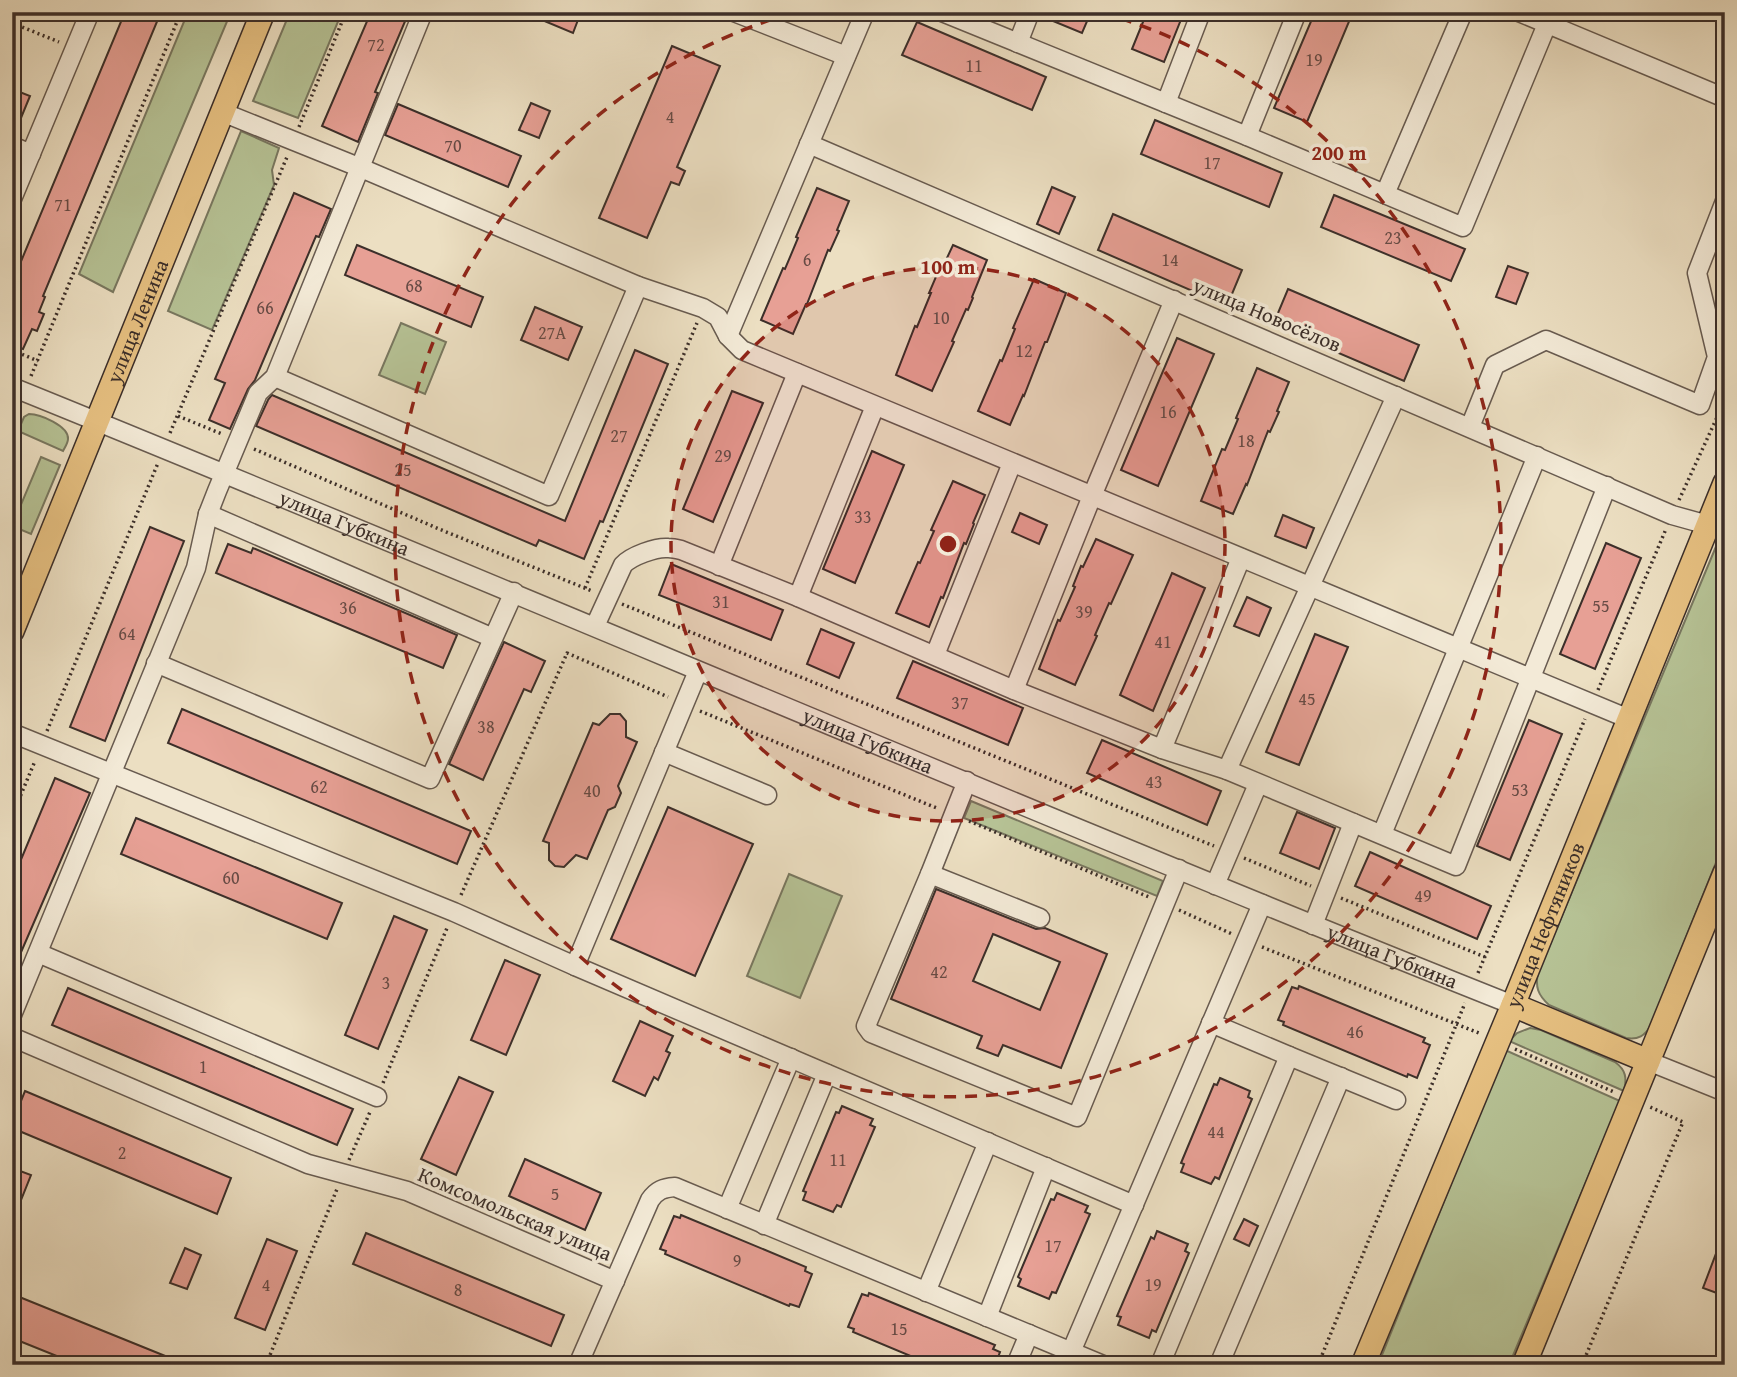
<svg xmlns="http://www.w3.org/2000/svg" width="1737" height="1377" font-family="'Gentium Book Plus',serif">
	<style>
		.green { fill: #b6c295; stroke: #797860; stroke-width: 2 }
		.building { fill: #e7a095; stroke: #3c2f2a; stroke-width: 2; fill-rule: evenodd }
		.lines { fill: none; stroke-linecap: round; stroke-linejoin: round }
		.minor-casing { stroke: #685b50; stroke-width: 21 }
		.major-casing { stroke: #3c2f2a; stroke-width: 26 }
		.path { stroke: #3c2f2a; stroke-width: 3.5; stroke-dasharray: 2 3.5; stroke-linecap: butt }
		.minor { stroke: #f3ead7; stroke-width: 18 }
		.major { stroke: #e6c081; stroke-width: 23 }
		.ring { fill: none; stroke: #8f2418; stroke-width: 3.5; stroke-dasharray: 12 9 }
		.labels { text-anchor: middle; stroke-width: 7; stroke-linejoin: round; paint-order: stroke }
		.number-label { font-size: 18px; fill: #674b45 }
		.street-label { font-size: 21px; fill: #3c2f2a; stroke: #f3ead7 }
		.centre { fill: #8f2418; stroke: #f3ead7; stroke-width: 3.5 }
		.ring-label { font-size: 21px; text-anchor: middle; font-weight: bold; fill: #8f2418; stroke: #f3ead7; stroke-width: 7; stroke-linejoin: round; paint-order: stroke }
	</style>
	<rect width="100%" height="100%" fill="#ecdfc2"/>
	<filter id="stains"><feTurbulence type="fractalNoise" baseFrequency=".00286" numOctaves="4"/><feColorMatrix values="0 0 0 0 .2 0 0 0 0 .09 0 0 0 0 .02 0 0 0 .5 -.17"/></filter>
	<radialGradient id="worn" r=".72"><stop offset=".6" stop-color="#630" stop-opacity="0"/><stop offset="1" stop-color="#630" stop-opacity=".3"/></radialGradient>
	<g class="green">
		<path d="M188,12H231L113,292L79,274Z"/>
		<path d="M290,12H342L298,118L253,101Z"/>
		<path d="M241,131L279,148L272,170L274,185L212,330L168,311Z"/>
		<path d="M401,323L446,342L425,394L379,375Z"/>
		<path d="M29,414C40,414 69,426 68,439C68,443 65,447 63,451L18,431L24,417Z"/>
		<path d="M41,457L60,465L31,534L12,526Z"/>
		<path d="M1725,525V840L1651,1025C1645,1036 1638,1040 1626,1038L1549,1005C1538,995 1535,987 1538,973Z"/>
		<path d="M971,801L1163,881L1157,896L964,818Z"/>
		<path d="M789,874L842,896L800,998L747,976Z"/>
		<path d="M1530,1028L1541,1030L1615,1062C1626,1070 1627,1078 1624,1091L1509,1041L1517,1033Z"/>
		<path d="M1505,1050L1620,1101L1509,1365H1378Z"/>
	</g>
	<g class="building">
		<path d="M125,12H161L43,296L45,297L39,312L44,314L37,331L32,329L23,349L12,345V283Z"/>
		<path d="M371,12H409L375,92L378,93L358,142L322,126Z"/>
		<path d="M523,12H581L573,33Z"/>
		<path d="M1041,12H1091L1082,33L1041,16Z"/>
		<path d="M1147,12H1184L1164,62L1132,49Z"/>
		<path d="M1315,12H1353L1307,122L1274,108Z"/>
		<path d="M917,22L1046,77L1032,110L902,55Z"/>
		<path d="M672,46L720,66L677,167L685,171L679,185L671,182L647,238L599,218Z"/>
		<path d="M12,89L30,96L14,135H12Z"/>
		<path d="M531,103L550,111L539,138L519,130Z"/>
		<path d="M398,104L521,156L508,187L385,135Z"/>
		<path d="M1155,120L1282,173L1269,207L1141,154Z"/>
		<path d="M1052,187L1075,197L1059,234L1037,224Z"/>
		<path d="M817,188L849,201L837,230L839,231L830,251L828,250L807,304H806L793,334L761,320L783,268L785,269L798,238L796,237Z"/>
		<path d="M294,193L331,209L319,237L316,236L255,380L248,389L230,429L209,420L225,383L215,379Z"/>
		<path d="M1334,195L1465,249L1451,281L1321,227Z"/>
		<path d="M1113,214L1242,270L1227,306L1098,250Z"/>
		<path d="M357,245L483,297L471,327L345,275Z"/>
		<path d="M953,245L987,260L972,297L973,298L968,310L966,309L952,341L954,342L932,391L896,375L915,326L917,327L931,293H929L938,272L940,273Z"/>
		<path d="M1508,266L1528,273L1516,304L1496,297Z"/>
		<path d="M1034,279L1066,293L1047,342H1045L1024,396L1023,395L1010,425L978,411L1000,360L1002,361L1015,329L1013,328Z"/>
		<path d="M1288,289L1419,345L1404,381L1273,325Z"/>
		<path d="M535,307L582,327L568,360L521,340Z"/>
		<path d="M1177,338L1214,354L1158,486L1121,470Z"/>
		<path d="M635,350L668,364L603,522L600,521L584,559L539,540L536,546L256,426L268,400L272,395L565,521Z"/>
		<path d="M1257,368L1289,382L1277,411L1279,412L1270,432L1268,431L1247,485L1246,484L1233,514L1201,501L1222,449L1225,450L1238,419L1236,418Z"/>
		<path d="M732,391L763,403L713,522L683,509Z"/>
		<path d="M872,451L904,465L855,583L823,569Z"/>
		<path d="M953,481L985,495L973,523L974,524L966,544L964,543L943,598L941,597L929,627L896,613L918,562L920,563L934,531L931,530Z"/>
		<path d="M1020,513L1047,525L1039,544L1012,532Z"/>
		<path d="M1283,515L1314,528L1306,548L1275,536Z"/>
		<path d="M150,527L184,541L105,741L70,727Z"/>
		<path d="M1096,539L1133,555L1111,604L1109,603L1095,635L1097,636L1075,685L1039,669L1058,620L1060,621L1075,587L1073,586L1081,566L1083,567Z"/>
		<path d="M1606,543L1641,558L1595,669L1560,654Z"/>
		<path d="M228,544L251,553L253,548L457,635L443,668L216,573Z"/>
		<path d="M671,564L783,610L771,640L659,595Z"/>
		<path d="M1172,573L1205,588L1153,711L1120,695Z"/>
		<path d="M1247,597L1271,608L1259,636L1234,626Z"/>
		<path d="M821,629L854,643L839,678L807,664Z"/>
		<path d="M1315,634L1348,647L1299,765L1266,752Z"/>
		<path d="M504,642L545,661L531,692L524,689L483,780L449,764Z"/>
		<path d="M913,661L1023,708L1008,745L897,698Z"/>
		<path d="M182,709L471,831L457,864L168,743Z"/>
		<path d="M610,714H620L626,721V737L637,742L618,786L621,793L615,807L608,810L587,859L576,855L564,867L555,866L549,860V843L543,841L593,723L599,725Z"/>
		<path d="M1529,720L1562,734L1510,860L1477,846Z"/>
		<path d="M1102,740L1221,791L1207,825L1087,773Z"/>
		<path d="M55,778L90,793L12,973V871L17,860L20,862Z"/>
		<path d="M668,807L753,844L695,976L611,939Z"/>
		<path d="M1297,812L1335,828L1319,869L1280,853Z"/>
		<path d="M136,818L342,903L327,939L121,854Z"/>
		<path d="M1370,852L1491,906L1477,939L1355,886Z"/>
		<path d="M936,889L1036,929L1045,928L1107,954L1061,1068L1003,1045L998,1056L977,1048L982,1036L891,999ZM993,934L1060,962L1040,1010L973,981Z"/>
		<path d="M394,916L427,930L378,1049L345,1035Z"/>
		<path d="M505,960L540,975L506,1055L471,1040Z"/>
		<path d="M1299,986L1425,1038L1423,1042L1430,1045L1417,1078L1408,1074L1407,1077L1283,1025L1284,1022L1278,1020L1292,987L1298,989Z"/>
		<path d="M68,988L353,1109L337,1145L52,1025Z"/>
		<path d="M640,1021L673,1036L666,1051L670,1053L658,1080L654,1077L645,1096L613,1081Z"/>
		<path d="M459,1077L493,1092L456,1175L421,1159Z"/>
		<path d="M1220,1078L1250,1091L1248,1097L1252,1099L1219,1179L1215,1177L1211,1184L1181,1172L1184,1164L1181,1163L1214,1084L1217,1085Z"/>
		<path d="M25,1091L231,1178L217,1214L12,1128V1123Z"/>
		<path d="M842,1106L873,1119L870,1125L875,1127L841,1207L837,1205L833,1212L803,1200L806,1192L803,1191L836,1112L839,1113Z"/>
		<path d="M525,1159L601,1193L585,1230L509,1196Z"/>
		<path d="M12,1168L31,1175L13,1220H12Z"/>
		<path d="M1057,1193L1088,1206L1085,1212L1090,1214L1056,1293L1052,1292L1049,1299L1018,1286L1021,1279L1018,1277L1051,1199L1054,1200Z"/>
		<path d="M681,1215L806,1267L805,1271L812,1274L799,1307L790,1304L789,1306L665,1254L666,1251L660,1249L674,1216L680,1218Z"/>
		<path d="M1244,1219L1258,1226L1249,1246L1234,1239Z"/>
		<path d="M1157,1231L1188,1244L1185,1251L1189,1253L1156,1332L1152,1330L1149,1338L1118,1325L1121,1317L1117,1316L1151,1237L1154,1239Z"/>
		<path d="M366,1233L564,1315L551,1346L353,1264Z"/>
		<path d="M1723,1235H1725V1296L1703,1288Z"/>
		<path d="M267,1239L297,1251L265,1330L235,1318Z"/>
		<path d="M185,1248L201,1255L187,1289L170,1283Z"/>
		<path d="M869,1293L995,1345L993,1349L1000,1352L995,1365H932L853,1332L854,1329L848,1327L862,1294L868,1296Z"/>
		<path d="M12,1294L185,1364V1365H79L12,1338Z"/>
	</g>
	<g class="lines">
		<g class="minor-casing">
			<g id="minor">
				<path d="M734,12L846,56"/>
				<path d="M942,12L1247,136L1463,227L1552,12"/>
				<path d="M1519,12L1725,98"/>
				<path d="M1018,43L1030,12"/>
				<path d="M1166,103L1201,12"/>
				<path d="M222,112L361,168L638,286L703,308L718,317L728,336L742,350L1629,719"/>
				<path d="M1247,136L1297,12"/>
				<path d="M809,144L1672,515L1708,525"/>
				<path d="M12,146L31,154"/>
				<path d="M1385,194L1463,12"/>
				<path d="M12,199L90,12"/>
				<path d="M728,336L865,12"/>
				<path d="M275,377L549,496L638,286"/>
				<path id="s1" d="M12,387C514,590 1010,805 1513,1005"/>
				<path d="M1470,427L1495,365L1546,340L1700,405L1717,357L1697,273L1725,201"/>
				<path d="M208,514L493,638"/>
				<path d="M719,566L797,373"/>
				<path d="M798,597L875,406"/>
				<path d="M595,626L623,565C631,556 656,547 668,548C673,548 677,549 681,550L798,597L1014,690L1162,749L1227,770L1456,866L1607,486"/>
				<path d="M935,655L1012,463"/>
				<path d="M156,663L430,779L514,592"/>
				<path d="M1014,690L1092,496L1174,300"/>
				<path d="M12,733L454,912L575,966L698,671"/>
				<path d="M1162,749L1241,558"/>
				<path d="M664,752L767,795"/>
				<path d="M1227,770L1396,396"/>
				<path d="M1382,834L1537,456"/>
				<path d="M930,874L967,781"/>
				<path d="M1215,885L1258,784"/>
				<path d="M1040,918L930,874L866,1026L871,1033L1077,1117L1179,869"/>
				<path d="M1313,925L1353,823"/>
				<path d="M38,953L377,1097"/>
				<path d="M575,966L1134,1205"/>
				<path d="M12,1015L196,568L208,514L217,491L258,393L275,377L423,12"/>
				<path d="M1211,1023L1289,1056"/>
				<path d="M12,1037L308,1164L407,1191L615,1281"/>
				<path d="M1648,1061L1725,1092"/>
				<path d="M727,1209L791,1058"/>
				<path d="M764,1225L827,1074"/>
				<path d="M926,1292L988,1142"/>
				<path d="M987,1317L1046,1167"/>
				<path d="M1071,1352L1262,904"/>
				<path d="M578,1365L650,1200C657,1190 663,1188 675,1187L1103,1365"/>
				<path d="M1016,1365L1029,1334"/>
				<path d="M1160,1365L1289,1056L1396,1100"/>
				<path d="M1219,1365L1341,1077"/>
			</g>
		</g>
		<g class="major-casing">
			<g id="major">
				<path id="s2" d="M12,631L263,12"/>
				<path d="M1513,1005L1648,1061"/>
				<path id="s3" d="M1363,1365L1513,1005L1725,483"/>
				<path d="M1524,1365L1725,873"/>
			</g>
		</g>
		<g class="path">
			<path d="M12,23L59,42"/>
			<path d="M299,127L346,12"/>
			<path d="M12,350L38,361"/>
			<path d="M31,376L181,12"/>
			<path d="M178,416L222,434"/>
			<path d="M12,421L17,409"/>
			<path d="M170,433L287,157"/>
			<path d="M254,449L439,529L592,591"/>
			<path d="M1679,500L1725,400"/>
			<path d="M585,588L697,323"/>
			<path d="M622,604L1214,846"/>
			<path d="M1598,690L1666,529"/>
			<path d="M700,711L939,809"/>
			<path d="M47,731L158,463"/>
			<path d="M12,816L35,761"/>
			<path d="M969,821L1149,897"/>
			<path d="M1244,858L1311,886"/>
			<path d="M461,895L567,653L668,697"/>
			<path d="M1341,898L1485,957"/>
			<path d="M1179,910L1232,934"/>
			<path d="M1262,947L1479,1033"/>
			<path d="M1478,973L1585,719"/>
			<path d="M1515,1049L1614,1092"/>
			<path d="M383,1083L447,928"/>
			<path d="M349,1160L370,1112"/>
			<path d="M266,1365L337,1189"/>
			<path d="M1318,1365L1465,1003"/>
			<path d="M1582,1365L1683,1122L1650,1107"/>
		</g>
		<use href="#minor" class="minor"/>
		<use href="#major" class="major"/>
	</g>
	<circle cx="948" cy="544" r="277" fill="#8f2418" fill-opacity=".12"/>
	<g class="ring">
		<circle cx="948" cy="544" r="277"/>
		<path d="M1100 12A553 553 0 1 1 796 12"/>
	</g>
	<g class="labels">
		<g class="number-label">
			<text x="376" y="51">72</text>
			<text x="1314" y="66">19</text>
			<text x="974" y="72">11</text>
			<text x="670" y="123">4</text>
			<text x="453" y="152">70</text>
			<text x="1212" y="169">17</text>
			<text x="63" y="211">71</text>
			<text x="1393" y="244">23</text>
			<text x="807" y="266">6</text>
			<text x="1170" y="266">14</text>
			<text x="414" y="292">68</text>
			<text x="265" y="314">66</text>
			<text x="941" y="324">10</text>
			<text x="552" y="339">27А</text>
			<text x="1024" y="357">12</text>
			<text x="1168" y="418">16</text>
			<text x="619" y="442">27</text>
			<text x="1246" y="447">18</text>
			<text x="723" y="462">29</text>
			<text x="403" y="476">25</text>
			<text x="863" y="523">33</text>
			<text x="721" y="608">31</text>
			<text x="1601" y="612">55</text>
			<text x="348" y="614">36</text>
			<text x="1084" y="618">39</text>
			<text x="127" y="640">64</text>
			<text x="1163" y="648">41</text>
			<text x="1307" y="705">45</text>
			<text x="960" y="709">37</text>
			<text x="486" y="733">38</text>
			<text x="1154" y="788">43</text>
			<text x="319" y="793">62</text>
			<text x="1520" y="796">53</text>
			<text x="592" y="797">40</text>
			<text x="231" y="884">60</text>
			<text x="1423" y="902">49</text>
			<text x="939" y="978">42</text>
			<text x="386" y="989">3</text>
			<text x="1355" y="1038">46</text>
			<text x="203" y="1073">1</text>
			<text x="1216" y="1138">44</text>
			<text x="122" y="1159">2</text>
			<text x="838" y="1166">11</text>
			<text x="555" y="1200">5</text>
			<text x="1053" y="1252">17</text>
			<text x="737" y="1267">9</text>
			<text x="266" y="1291">4</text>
			<text x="1153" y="1291">19</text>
			<text x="458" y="1296">8</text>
			<text x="899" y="1335">15</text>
		</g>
		<g class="street-label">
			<text transform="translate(1267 315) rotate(23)" y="7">улица Новосёлов</text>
			<text dy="7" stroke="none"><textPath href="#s2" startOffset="334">улица Ленина</textPath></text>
			<text dy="7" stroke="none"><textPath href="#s1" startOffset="359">улица Губкина</textPath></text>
			<text dy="7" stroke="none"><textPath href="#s1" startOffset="926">улица Губкина</textPath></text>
			<text dy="7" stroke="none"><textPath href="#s3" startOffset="476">улица Нефтяников</textPath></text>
			<text dy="7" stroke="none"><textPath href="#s1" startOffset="1493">улица Губкина</textPath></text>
			<text transform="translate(515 1214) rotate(23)" y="7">Комсомольская улица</text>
		</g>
	</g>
	<circle cx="948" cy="544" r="10" class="centre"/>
	<g class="ring-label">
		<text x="1339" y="160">200 m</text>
		<text x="948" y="274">100 m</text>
	</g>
	<rect width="1737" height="1377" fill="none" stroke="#ecdfc2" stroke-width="42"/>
	<rect x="14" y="14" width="1709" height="1349" fill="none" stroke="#3c2f2a" stroke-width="3.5"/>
	<rect x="21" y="21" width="1695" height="1335" fill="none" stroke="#3c2f2a" stroke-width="2"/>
	<rect width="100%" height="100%" filter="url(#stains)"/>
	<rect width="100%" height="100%" fill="url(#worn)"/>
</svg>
